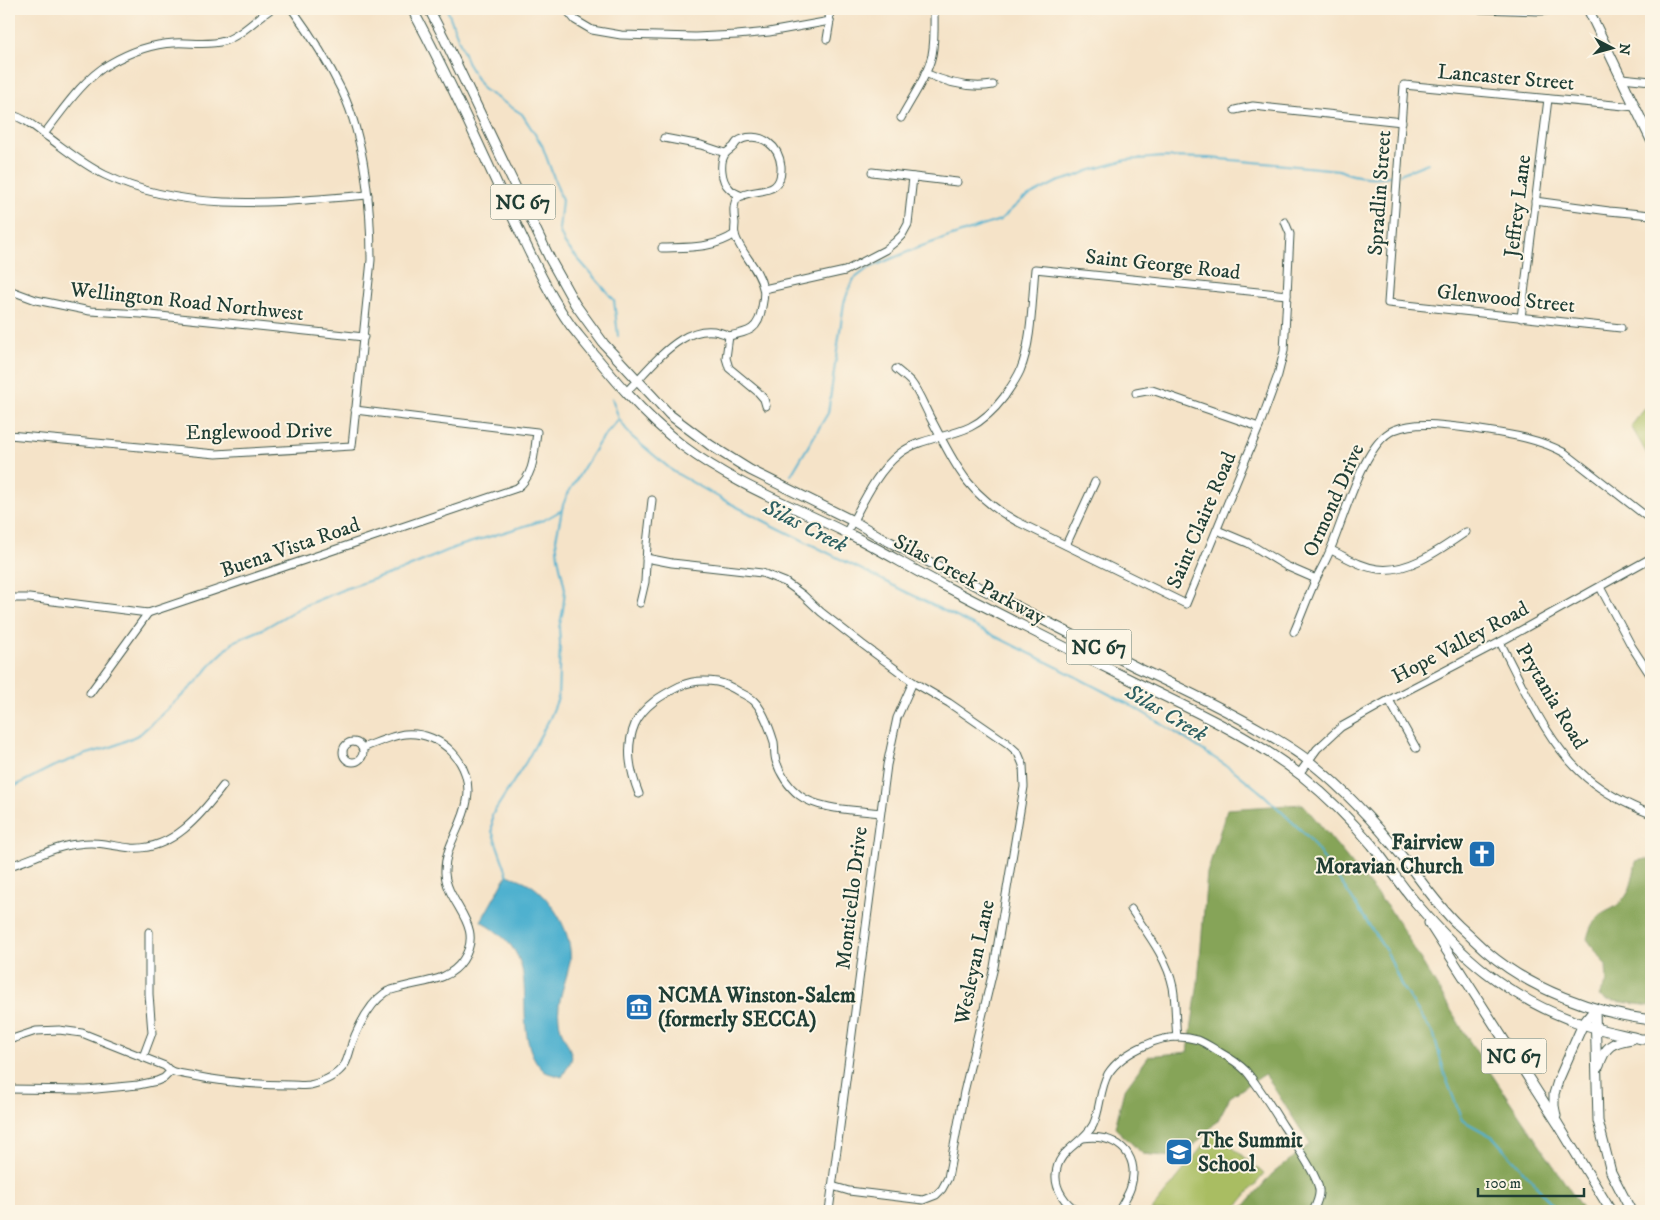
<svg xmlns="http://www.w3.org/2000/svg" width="1660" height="1220" font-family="'IM FELL DW Pica',serif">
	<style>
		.green { fill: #a9bd62; stroke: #647d4b }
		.forest { fill: #86a458; stroke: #527046 }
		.water { fill: #50b1cf; stroke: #387782 }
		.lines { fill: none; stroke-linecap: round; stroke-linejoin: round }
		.stream { stroke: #50b1cf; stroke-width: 2 }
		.minor-casing { stroke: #3f564a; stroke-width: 9 }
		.major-casing { stroke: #3f564a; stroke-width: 11 }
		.minor { stroke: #fff; stroke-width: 7 }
		.major { stroke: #fff; stroke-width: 9 }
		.labels { text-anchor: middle; stroke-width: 4; stroke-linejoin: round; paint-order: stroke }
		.shield { fill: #fcf5e5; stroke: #617469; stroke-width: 1 }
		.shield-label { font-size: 20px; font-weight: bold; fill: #1f3d34 }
		.street-label { font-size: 21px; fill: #1f3d34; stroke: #fcf5e5 }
		.poi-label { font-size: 21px; font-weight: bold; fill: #1f3d34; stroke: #fcf5e5; text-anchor: start }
		.water-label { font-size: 22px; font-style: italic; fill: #2e6062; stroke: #fcf5e5 }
	</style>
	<rect width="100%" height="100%" fill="#fcf5e5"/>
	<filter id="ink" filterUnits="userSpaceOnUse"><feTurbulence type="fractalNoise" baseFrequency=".02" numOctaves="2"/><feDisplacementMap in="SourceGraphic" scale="10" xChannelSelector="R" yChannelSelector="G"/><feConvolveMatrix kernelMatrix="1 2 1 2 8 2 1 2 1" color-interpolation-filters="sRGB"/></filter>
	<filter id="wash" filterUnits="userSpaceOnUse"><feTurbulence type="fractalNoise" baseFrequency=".0096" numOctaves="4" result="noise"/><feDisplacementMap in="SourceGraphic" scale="20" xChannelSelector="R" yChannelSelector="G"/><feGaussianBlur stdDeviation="1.12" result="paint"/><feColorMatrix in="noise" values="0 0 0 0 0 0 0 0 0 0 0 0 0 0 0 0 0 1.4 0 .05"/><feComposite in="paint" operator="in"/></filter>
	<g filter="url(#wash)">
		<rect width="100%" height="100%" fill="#f5e3c8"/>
		<g class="green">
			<path d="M1651,401V461L1631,426Z"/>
			<path d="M1214,1132L1264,1174L1233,1211H1151Z"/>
		</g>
		<g class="forest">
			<path d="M1303,804L1394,915L1470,1042L1584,1211H1240L1272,1174L1310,1144L1265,1074L1230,1097L1218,1120L1182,1158L1143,1154L1115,1128L1124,1090L1149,1056L1188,1052L1198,982L1207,873L1227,809Z"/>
			<path d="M1646,859L1651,860V1006L1606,1000L1599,996L1607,982L1606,965L1587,939C1595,905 1612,917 1626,896C1632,887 1634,872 1636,861Z"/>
		</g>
		<path class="water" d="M507,875C517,878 526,881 535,888C554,903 573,935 570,961C567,981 556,1000 559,1020C560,1033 569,1044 572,1056L571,1061L562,1077C557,1075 548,1074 544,1071C516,1045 530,998 521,965C515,944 498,932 481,921Z"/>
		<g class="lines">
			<g class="stream">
				<path d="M447,9L468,64L483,89L522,114L542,145L562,200L559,230L565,244L614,300L618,336"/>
				<path d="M1400,174L1428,163"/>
				<path d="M612,398L619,419L631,436L674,472L720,498L772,525L1055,666L1132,706L1170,729L1236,772L1264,795L1308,837L1345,888L1388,954L1402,987L1434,1035L1446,1078L1462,1120L1493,1137L1529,1177L1557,1211"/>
				<path d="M791,475L828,413L844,303L850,286L854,279L867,269L922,246L1000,220L1023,199L1057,182L1077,176L1088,171L1126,160L1163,157L1210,158L1339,170C1355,178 1378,179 1395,175"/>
				<path d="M9,789L52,767L84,755L114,746L140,734L196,683L214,661L235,641L263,629L301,607L347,588L399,571L456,547L544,520L562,510"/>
				<path d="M508,876L492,831V815L526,762L550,718L558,698L560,643L559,628L563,610L565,589L558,557L556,539L563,505L567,495L600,441L619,419"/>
			</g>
		</g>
	</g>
	<g filter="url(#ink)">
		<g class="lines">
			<g class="minor-casing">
				<g id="minor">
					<path d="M566,9L575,20L592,30L621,35L695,37L737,35L769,32L830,21"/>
					<path d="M1480,9L1538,11L1586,9"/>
					<path d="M827,39L830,21L828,9"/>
					<path d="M925,73C947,83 969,89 993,85"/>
					<path d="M1622,78L1651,81"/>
					<path d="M1235,110L1253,106L1402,122"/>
					<path d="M9,114C25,118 35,127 48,137C66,150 84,165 105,175C186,214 281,202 368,195"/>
					<path d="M901,118C911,99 927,77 932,55C935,40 934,24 934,9"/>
					<path d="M44,134C63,110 82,80 109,64C128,53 152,44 174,43C191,42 208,46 224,41C242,35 256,19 271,9"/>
					<path d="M664,138L701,145L725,153"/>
					<path d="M872,172L957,182"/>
					<path d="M1535,201L1609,211L1651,215"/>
					<path d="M662,248C687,247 713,249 735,234"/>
					<path d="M764,289L845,271L885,250L895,242L902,235L908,224L913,177"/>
					<path d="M9,290L36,300L90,311L141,314L364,337"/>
					<path d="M1521,318L1548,99"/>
					<path d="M1621,328L1388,303L1404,85L1635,107"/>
					<path d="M729,336L726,358L729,368L758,392L764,399L766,406"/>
					<path d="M896,369C901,373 906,377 911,382C919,392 925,408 931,419C956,466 967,494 1016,521L1186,604L1259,427L1278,375L1284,351L1287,295L1290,234L1285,222"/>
					<path d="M626,392C652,367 687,314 729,336C749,332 759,330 762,307C763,301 765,294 763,288C759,268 741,254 735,235C734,231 735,227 735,223C734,216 732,203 738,198C752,186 783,200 781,166C780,157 776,148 769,143C760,136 746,135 737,142C735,144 734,147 732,148C730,150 728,151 726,153C719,161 721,181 729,188C732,192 737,194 742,196"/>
					<path d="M1136,393L1152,390L1259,427"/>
					<path d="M9,435L216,454L352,446L371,260C371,208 365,139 342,91C328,62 311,35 292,9"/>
					<path d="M1217,530L1248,543L1286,566L1316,579"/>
					<path d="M846,533C862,506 874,474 899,454C919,438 947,438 970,427C984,420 995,409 1004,397C1010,388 1016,380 1020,371C1032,343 1032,299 1035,269L1287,295"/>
					<path d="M1066,545L1095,482"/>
					<path d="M1331,550C1346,557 1361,567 1378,569C1409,573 1441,549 1466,532"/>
					<path d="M646,558L672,563L762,573L785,582L803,595L821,612L862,644L913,682L949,703L1007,743L1018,753L1023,765L1024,787L994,967L964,1092L948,1178L942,1189L936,1195L923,1200L849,1191L832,1186"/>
					<path d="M1600,587L1632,647L1651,676"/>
					<path d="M9,598H29L148,613L517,488C535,475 534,452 537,432L355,410"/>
					<path d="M640,603L645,582L647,544L652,500"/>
					<path d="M1294,632C1302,614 1308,596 1316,579C1321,569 1327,559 1331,548C1344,518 1364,442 1394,430C1418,420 1449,426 1474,429C1506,434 1536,437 1565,453L1651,520"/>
					<path d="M1500,642C1524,688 1547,744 1587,778C1606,794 1628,805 1651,814"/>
					<path d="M90,693L148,613"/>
					<path d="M1389,700L1416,748"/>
					<circle cx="353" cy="752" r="10"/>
					<path d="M1299,774L1317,749L1341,727L1389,700L1500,642L1651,558"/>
					<path d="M639,794C630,771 625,748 635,724C644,705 662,695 680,686C691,681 705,680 717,682C727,684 733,688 741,693C745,695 751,698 754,701C764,711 770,729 774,742C775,748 774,755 776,761C780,774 789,787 799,795C818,810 857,810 880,813"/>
					<path d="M9,866C32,860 54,846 78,844C99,841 111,846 131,848C172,851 201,815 223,786"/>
					<path d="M1131,909C1147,933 1167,958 1173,987C1176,1004 1175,1020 1177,1037"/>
					<path d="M9,1040L36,1031L59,1030L82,1033L165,1066C167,1068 169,1070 171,1071C176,1073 184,1074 189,1075C222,1082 257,1085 291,1085C297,1085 304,1086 310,1085C323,1082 337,1076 345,1064C348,1059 350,1050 352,1043C359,1025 369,1004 385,993C389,990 395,989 399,988C422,981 449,982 463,960C486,925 447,905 445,873C444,846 463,827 467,801C474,764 442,731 405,734C393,735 374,744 362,748"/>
					<path d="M143,1057L152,1033L149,994V932"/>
					<path d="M9,1089L86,1090L138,1085L157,1081L164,1078L171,1071"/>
					<path d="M1083,1138C1113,1133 1141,1152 1131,1186C1129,1195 1122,1203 1119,1211"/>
					<path d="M829,1211L887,765L897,718L913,682"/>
					<path d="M1078,1211C1066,1205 1055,1189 1056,1175C1057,1149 1082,1145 1093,1125C1101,1109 1099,1090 1108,1074C1117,1060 1132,1051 1146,1045C1162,1037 1181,1035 1198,1040C1206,1043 1214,1049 1221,1053C1230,1058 1239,1064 1246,1071C1260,1088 1272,1108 1284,1127C1293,1141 1318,1175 1319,1190C1320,1197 1316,1205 1313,1211"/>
				</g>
			</g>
			<g class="major-casing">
				<g id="major">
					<path d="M412,9C450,78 481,151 515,222C532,257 548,294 571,326C605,368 639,412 683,446C732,483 790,505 845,532C878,548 910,568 943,585C999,614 1056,643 1113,671C1176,703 1246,732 1302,776C1328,797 1351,820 1372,845C1387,864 1400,884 1416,903C1461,956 1505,995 1571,1020C1593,1029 1617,1033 1641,1039H1651"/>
					<path d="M429,9L445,40L550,259L575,304L604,344L670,415L710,445L750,470L853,521L884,539L1138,668C1181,688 1225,709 1266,733C1281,742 1297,751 1310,762C1346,791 1377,825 1405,860C1422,882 1438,906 1458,925C1467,933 1476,942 1486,951C1530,989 1594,1013 1651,1020"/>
					<path d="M1588,9L1651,140"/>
					<path d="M1429,923L1558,1124L1611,1211"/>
					<path d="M1595,1009L1598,1121L1611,1172L1631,1211"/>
					<path d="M1599,1066C1605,1046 1612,1042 1632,1039"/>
					<path d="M1556,1116L1554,1106V1094L1558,1081L1583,1024L1595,1009"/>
				</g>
			</g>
			<use href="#minor" class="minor"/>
			<use href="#major" class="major"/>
		</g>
	</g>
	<defs>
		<g id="church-square" transform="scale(1.4375)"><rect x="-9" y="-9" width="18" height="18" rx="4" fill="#1f6fb2" stroke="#fcf5e5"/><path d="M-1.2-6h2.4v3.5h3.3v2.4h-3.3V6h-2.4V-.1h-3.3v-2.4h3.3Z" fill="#fff"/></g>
		<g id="museum-square" transform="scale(1.4375)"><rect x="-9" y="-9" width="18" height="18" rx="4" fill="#1f6fb2" stroke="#fcf5e5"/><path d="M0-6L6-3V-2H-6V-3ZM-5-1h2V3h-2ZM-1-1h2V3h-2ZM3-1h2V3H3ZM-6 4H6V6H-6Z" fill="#fff"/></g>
		<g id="school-square" transform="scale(1.4375)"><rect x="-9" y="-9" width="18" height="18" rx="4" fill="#1f6fb2" stroke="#fcf5e5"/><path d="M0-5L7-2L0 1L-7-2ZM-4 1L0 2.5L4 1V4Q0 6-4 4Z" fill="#fff"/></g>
	</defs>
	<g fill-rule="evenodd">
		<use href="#church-square" x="1482" y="854"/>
		<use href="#museum-square" x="639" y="1007"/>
		<use href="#school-square" x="1179" y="1152"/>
	</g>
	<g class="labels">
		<g class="shield">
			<rect x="490.5" y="184.5" width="65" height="35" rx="4"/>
			<rect x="1066.5" y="629.5" width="65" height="35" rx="4"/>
			<rect x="1481.5" y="1038.5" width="65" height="35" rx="4"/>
		</g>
		<g class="shield-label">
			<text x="523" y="209">NC 67</text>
			<text x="1099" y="654">NC 67</text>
			<text x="1514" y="1063">NC 67</text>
		</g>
		<g class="street-label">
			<text transform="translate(1506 77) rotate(5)" y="7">Lancaster Street</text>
			<text transform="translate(1379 193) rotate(-86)" y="7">Spradlin Street</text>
			<text transform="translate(1517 206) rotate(-83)" y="7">Jeffrey Lane</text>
			<text transform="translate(1163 264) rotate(6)" y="7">Saint George Road</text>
			<text transform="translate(1506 298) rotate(6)" y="7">Glenwood Street</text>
			<text transform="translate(187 301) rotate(6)" y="7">Wellington Road Northwest</text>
			<text transform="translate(259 431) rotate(-1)" y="7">Englewood Drive</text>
			<text transform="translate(1333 500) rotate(-66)" y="7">Ormond Drive</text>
			<text transform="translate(1201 520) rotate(-67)" y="7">Saint Claire Road</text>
			<text transform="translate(290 547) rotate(-19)" y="7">Buena Vista Road</text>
			<text transform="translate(970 579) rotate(28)" y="7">Silas Creek Parkway</text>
			<text transform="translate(1460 642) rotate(-28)" y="7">Hope Valley Road</text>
			<text transform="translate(1552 696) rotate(59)" y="7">Prytania Road</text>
			<text transform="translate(851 898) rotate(-83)" y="7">Monticello Drive</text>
			<text transform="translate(974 962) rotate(-78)" y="7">Wesleyan Lane</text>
		</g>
		<g class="poi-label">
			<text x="1463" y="849" text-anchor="end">Fairview<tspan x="1463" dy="24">Moravian Church</tspan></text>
			<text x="658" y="1002">NCMA Winston-Salem<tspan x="658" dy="24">(formerly SECCA)</tspan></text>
			<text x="1198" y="1147">The Summit<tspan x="1198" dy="24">School</tspan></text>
		</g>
		<g class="water-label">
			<text transform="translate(806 525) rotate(27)" y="8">Silas Creek</text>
			<text transform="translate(1167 712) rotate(31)" y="8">Silas Creek</text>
		</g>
	</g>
	<rect width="1660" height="1220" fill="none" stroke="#fcf5e5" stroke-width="30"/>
	<g transform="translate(1612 48) rotate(96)" stroke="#fcf5e5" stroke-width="4" paint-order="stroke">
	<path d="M0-4L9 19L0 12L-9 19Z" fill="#1f3d34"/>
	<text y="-8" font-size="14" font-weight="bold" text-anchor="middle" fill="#1f3d34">N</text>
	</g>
	<path d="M1478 1188v8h106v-8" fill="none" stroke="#1f3d34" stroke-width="2.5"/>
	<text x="1485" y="1188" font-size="15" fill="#1f3d34" stroke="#fcf5e5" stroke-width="4" paint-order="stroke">100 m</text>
</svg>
